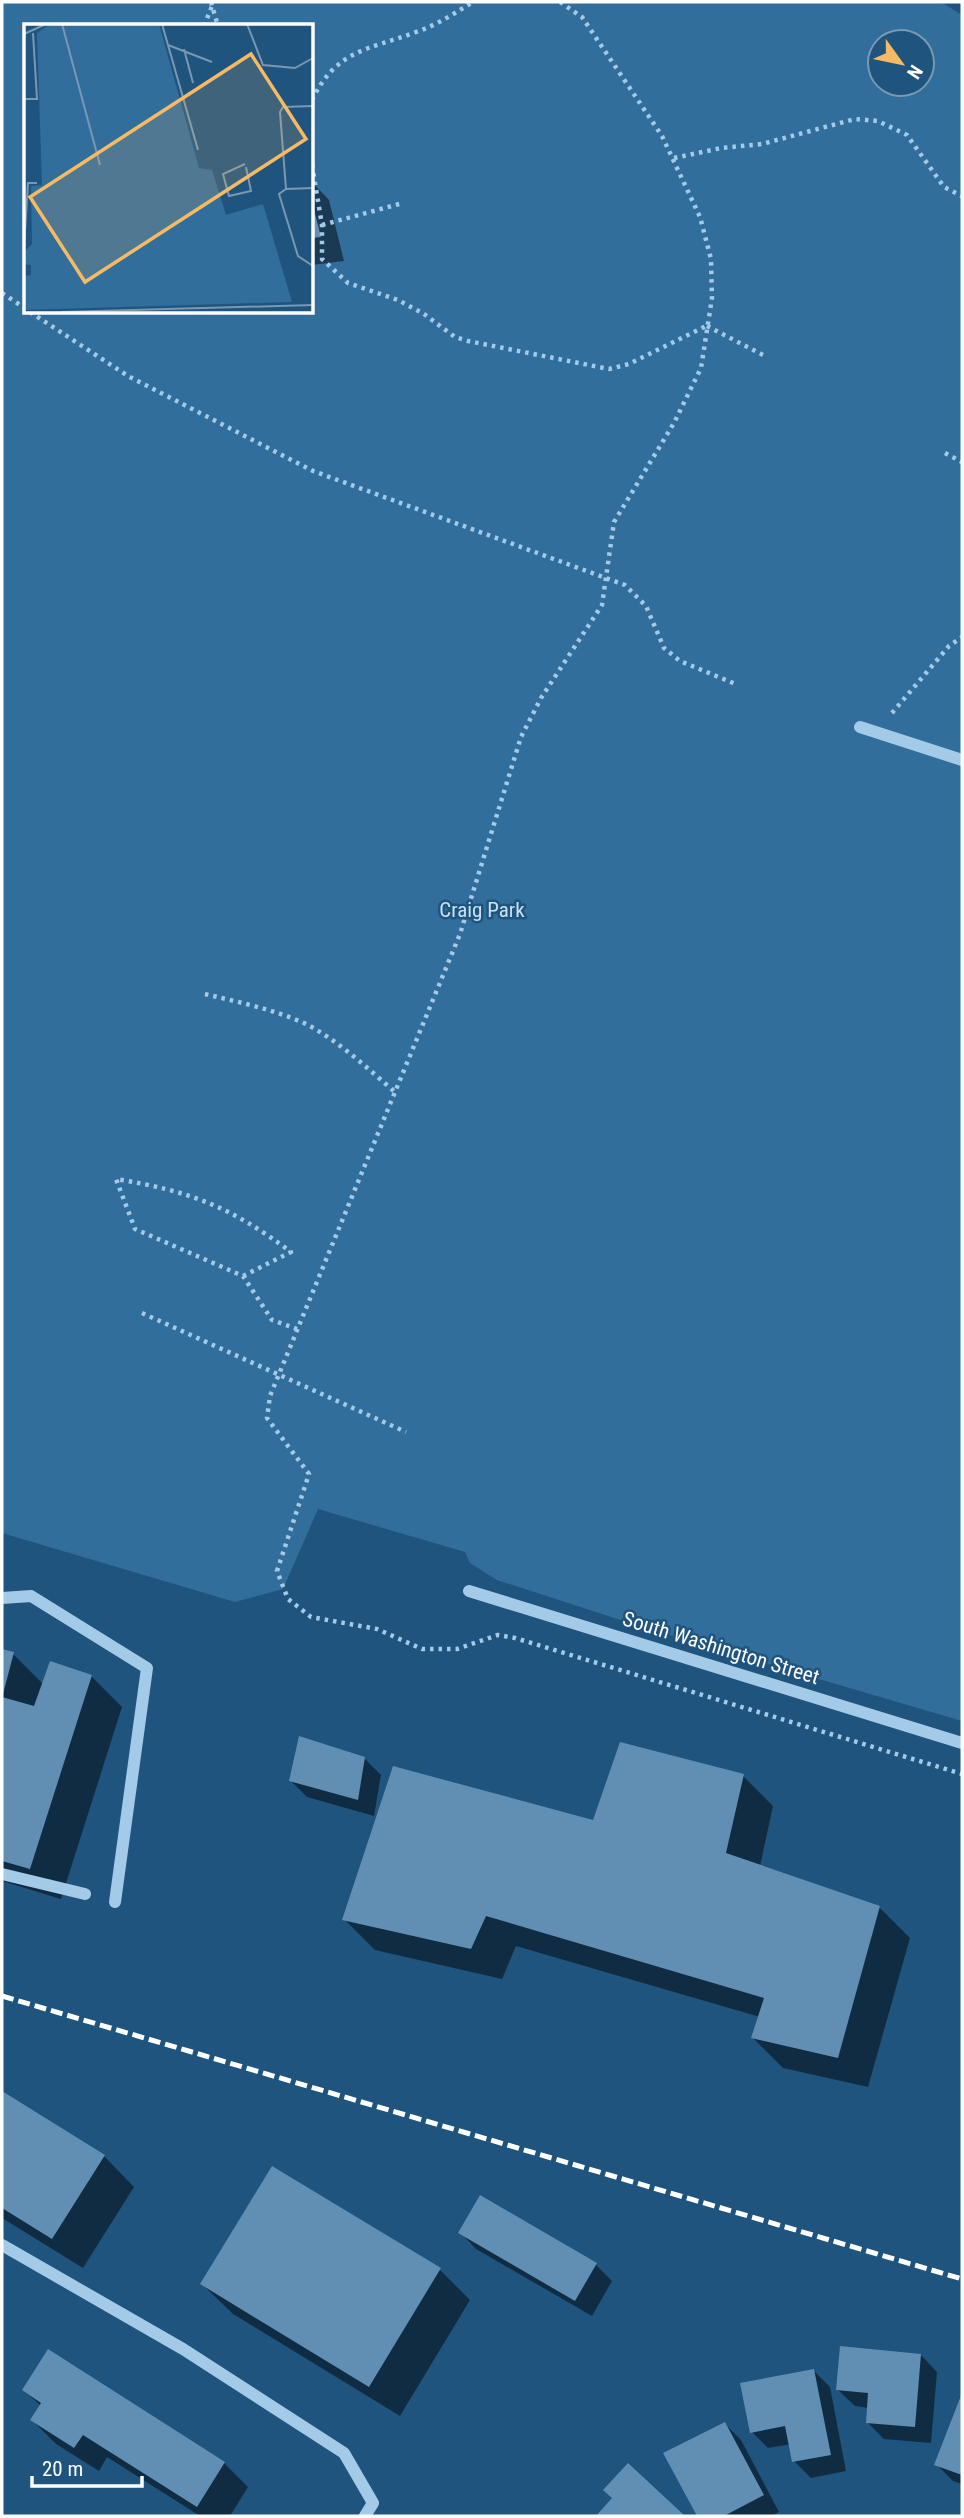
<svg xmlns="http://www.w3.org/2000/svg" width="964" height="2518" font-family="'Roboto Condensed',sans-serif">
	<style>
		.green { fill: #326e9c; fill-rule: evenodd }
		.shadow { fill: #0007 }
		.building { fill: #618fb3 }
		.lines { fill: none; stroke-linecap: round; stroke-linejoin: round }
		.path { stroke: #a3cae7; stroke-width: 4.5; stroke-dasharray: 3.5 5; stroke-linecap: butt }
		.minor { stroke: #a3cae7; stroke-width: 12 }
		.rail { stroke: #fff; stroke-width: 5; stroke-dasharray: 12 5; stroke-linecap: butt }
		.labels { text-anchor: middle; stroke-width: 5; stroke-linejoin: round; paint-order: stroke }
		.park-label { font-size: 21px; fill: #c7e1f6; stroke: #1f547e }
		.street-label { font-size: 21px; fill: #fff; stroke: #1f547e }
		.inset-road { fill: none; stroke: #7998b2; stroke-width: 2 }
		.view { fill: #f5ba63; fill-opacity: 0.15; stroke: #f5ba63; stroke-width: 3.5 }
		.inset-edge { fill: none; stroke: #fff; stroke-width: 3.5 }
	</style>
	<rect width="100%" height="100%" fill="#1f547e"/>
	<path class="green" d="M2,2H941L962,15V1721L639,1626L497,1580L470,1563L465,1552L318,1509L283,1589L235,1602L2,1533ZM26,26H312V312H26ZM880,42H922V84H880Z"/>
	<g class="shadow">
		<path d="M312,182L329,200L344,261L312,265Z"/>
		<path d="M2,1650L13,1654L43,1684L91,1676L122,1707L61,1899L2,1881Z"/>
		<path d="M364,1758L381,1775L374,1816L307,1797L290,1780Z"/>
		<path d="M743,1776L773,1806L760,1866L879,1907L910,1938L868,2087L783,2068L753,2038L760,2017L516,1946L502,1979L375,1950L344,1919L594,1822Z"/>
		<path d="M2,2093L104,2156L134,2187L83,2268L2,2218Z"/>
		<path d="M273,2168L440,2270L470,2300L400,2416L233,2314L202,2284Z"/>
		<path d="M460,2232L596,2265L612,2281L592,2316L476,2249Z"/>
		<path d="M49,2352L224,2463L248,2487L230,2516H200L107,2457L99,2471L56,2444L32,2420L41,2406L24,2390Z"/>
		<path d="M921,2355L937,2372L931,2443L884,2439L867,2422L869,2408L855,2406L838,2390Z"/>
		<path d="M814,2371L830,2387L846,2471L811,2478L794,2461L791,2444L768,2448L752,2432Z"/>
		<path d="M962,2399V2484L953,2481L936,2464Z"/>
		<path d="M725,2424L741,2440L779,2512L771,2516H699L666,2454Z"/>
	</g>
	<g class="building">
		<path d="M312,202L321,237L312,238Z"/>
		<path d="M2,1649L14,1652L3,1694H2Z"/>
		<path d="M50,1661L92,1675L30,1869L2,1861V1697L34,1706Z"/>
		<path d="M299,1736L365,1757L358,1800L289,1781Z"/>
		<path d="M620,1742L744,1774L726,1853L880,1906L838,2058L751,2038L764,1998L486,1916L471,1949L342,1920L393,1766L593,1820Z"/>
		<path d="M2,2091L105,2155L52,2239L2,2208Z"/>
		<path d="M272,2166L441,2268L369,2387L200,2284Z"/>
		<path d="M480,2195L597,2263L575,2301L458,2233Z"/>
		<path d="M840,2346L921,2354L915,2427L866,2423L868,2393L836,2390Z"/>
		<path d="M48,2349L225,2462L197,2507L83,2435L74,2448L30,2420L41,2403L22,2390Z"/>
		<path d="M814,2369L831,2455L792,2462L785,2426L750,2433L740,2383Z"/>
		<path d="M962,2393V2475L934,2465Z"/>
		<path d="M725,2422L764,2495L724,2516H697L663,2453Z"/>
		<path d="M628,2463L685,2516H596L612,2498L603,2490Z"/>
	</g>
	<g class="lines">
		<g class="path">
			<path d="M211,2L218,26"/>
			<path d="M560,2L582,17L662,136L700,217L711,259L712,298L701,368L674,423L614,522L602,605L541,698L521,737L460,934L270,1396L267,1418L309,1474L277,1571L288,1599L311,1617L377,1629L422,1649H457L498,1635L515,1638L962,1774"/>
			<path d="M204,26L212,6"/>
			<path d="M312,100C337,49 368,50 416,32C437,25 455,13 473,2"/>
			<path d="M674,158L721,148L762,144L855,119L878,121L907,135L944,187L962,196"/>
			<path d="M312,165L322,225V259L348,283L398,300L424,314L455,337L468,341L609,369L629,364L706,326"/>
			<path d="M322,225L403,203"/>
			<path d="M2,293L26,309"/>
			<path d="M30,312L128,376L313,471L625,585L646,606L664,648L680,661L738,685"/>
			<path d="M707,326L763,355"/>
			<path d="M945,453L962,462"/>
			<path d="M892,713L949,646L962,637"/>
			<path d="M205,994C238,1002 272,1009 304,1023C338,1040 367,1068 395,1092"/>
			<path d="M243,1276L291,1252C231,1207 190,1191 116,1179L135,1229L243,1276L272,1320L297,1329"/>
			<path d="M142,1313L406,1432"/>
		</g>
		<g class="minor">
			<path d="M860,727L962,760"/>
			<path d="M469,1591L962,1743"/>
			<path d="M2,1598L31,1596L147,1668L115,1902"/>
			<path d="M2,1874L85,1894"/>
			<path d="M2,2245L183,2349L344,2453L373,2503L365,2516"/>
		</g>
		<path class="rail" d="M2,1996L962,2279"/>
	</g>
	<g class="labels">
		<g class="park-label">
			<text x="482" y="917">Craig Park</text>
		</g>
		<g class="street-label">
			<text transform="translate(721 1648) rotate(17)" y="7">South Washington Street</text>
		</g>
	</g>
	<g transform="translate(24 24)">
		<rect width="289" height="289" fill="#1f547e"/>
		<path d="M26,0H135L175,144L188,146L202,191L239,180L268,278L0,286V252L7,251V241L0,240V228L8,220L7,162L18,161L13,9Z" fill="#326e9c"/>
		<path class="inset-road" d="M38,0L76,141M138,0L174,126M223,0L239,41L271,44L289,34M0,10L22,0M144,21L188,38M160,25L169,59M0,75H13L9,9M221,140L199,150L205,172L227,167L222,143M262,165L256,88L259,83L289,82M262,165L255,170L274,232L289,242M262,165L289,164M0,223L4,159H13M37,288L289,281"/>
		<path class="view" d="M227,30L282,115L61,258L6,173Z"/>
		<rect width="289" height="289" class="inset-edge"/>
	</g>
	<rect width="964" height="2518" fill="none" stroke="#ffffff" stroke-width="7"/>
	<g transform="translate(901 63) rotate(123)"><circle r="33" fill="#1f547e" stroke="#7998b2" stroke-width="2"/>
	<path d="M0-5L12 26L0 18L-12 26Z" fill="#f5ba63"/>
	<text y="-10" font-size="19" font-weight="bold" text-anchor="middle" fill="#ffffff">N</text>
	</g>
	<path d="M32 2476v10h110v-10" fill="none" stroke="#ffffff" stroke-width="3.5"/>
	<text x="42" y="2476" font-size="21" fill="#ffffff" stroke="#1f547e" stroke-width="5" paint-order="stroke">20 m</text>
</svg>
